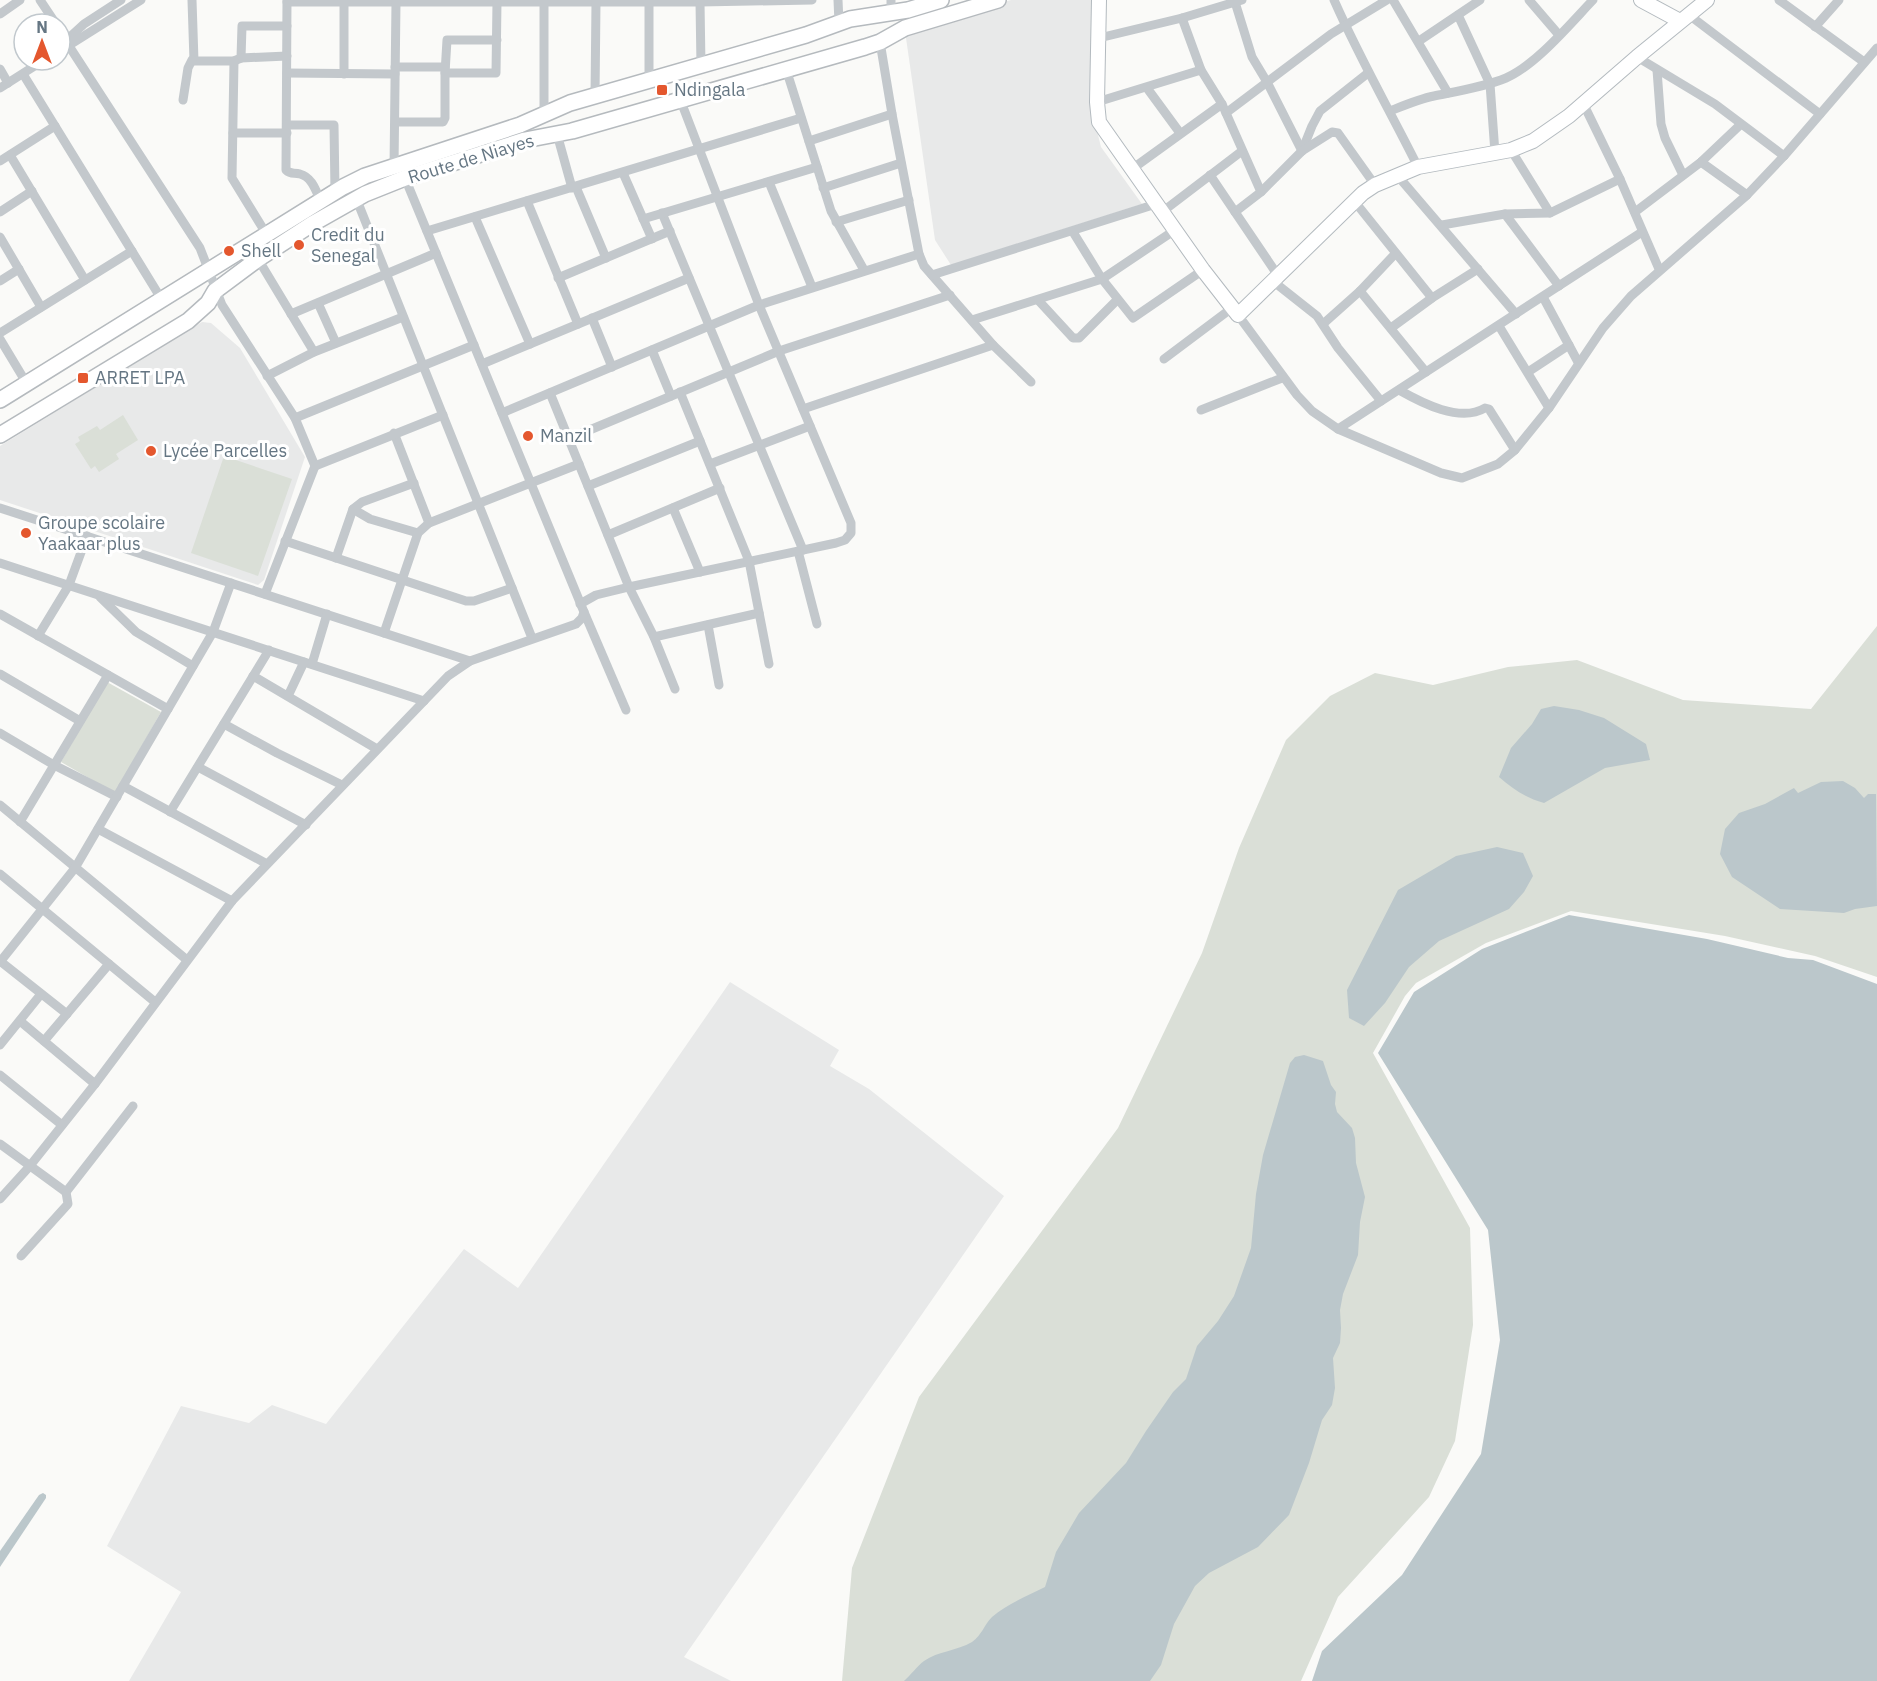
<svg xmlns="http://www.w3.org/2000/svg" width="1877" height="1681" font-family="'IBM Plex Sans',sans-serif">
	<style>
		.built { fill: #e8e9e9 }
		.green { fill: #dadfd7 }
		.water { fill: #bbc7cb }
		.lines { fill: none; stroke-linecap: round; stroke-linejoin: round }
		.secondary-casing { stroke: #b3babf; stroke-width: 16 }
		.primary-casing { stroke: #b5babe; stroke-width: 18 }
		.street { stroke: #c3c8cc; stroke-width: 9 }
		.secondary { stroke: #fff; stroke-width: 14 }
		.primary { stroke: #fff; stroke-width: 15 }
		.poi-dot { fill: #e4572e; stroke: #fff; stroke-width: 2 }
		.labels { text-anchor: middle; stroke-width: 6; stroke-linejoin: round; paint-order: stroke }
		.poi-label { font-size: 18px; fill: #657683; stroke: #fff; text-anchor: start }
		.street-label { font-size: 18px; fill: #657683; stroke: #fff }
	</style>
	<rect width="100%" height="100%" fill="#fafaf8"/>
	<g class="built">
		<path d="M1011,0H1094L1089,99L1101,147L1142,204L951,265L935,240L905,31Z"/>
		<path d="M202,322L211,323L240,348L305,457L264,580L258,585L0,500V446Z"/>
		<path d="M730,982L839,1050L830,1066L869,1089L1004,1196L684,1657L731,1681H129L181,1592L107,1546L181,1406L249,1423L272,1405L326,1424L464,1249L518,1288Z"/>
	</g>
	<g class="green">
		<path d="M123,415L138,440L116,454L119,459L99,472L95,466L91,469L75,444L80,441L78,437L97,426L100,430Z"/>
		<path d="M224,456L292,479L258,576L191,553Z"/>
		<path d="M1877,626V977L1815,956L1725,936L1571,911L1486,943L1416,983L1405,996L1373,1053L1470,1228L1473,1325L1455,1441L1429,1497L1338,1597L1301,1681H842L852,1568L919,1397L1118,1128L1202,953L1239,848L1286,740L1330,696L1375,673L1433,685L1508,667L1577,660L1683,700L1811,709Z"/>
		<path d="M107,682L161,712L115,793L61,762Z"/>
	</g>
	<g class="water">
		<path d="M1554,706L1579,710L1604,718L1646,744L1650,760L1605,768L1544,803C1526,798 1514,790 1499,777L1511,748L1532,724L1541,709Z"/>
		<path d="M1843,781L1855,788L1864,798L1868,794H1876L1877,906L1855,909L1844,913L1780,909L1732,877L1720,854L1725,829L1739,813L1765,804L1794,788L1798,793L1821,782Z"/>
		<path d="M1497,847L1523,853L1533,876L1524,892L1509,909L1439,941L1409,967L1385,1003L1364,1026L1349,1018L1347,990L1398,890L1456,856Z"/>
		<path d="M1569,915L1707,939L1788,958L1813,960L1877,984V1681H1312L1322,1651L1402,1575L1481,1454L1500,1340L1488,1230L1378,1053L1414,992L1482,949Z"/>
		<path d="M1304,1055L1323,1061L1331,1085L1336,1092L1335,1104L1337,1112L1352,1128L1355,1138L1356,1163L1365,1197L1360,1222L1358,1255L1343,1294L1340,1310L1341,1328L1340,1343L1333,1358L1335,1388L1332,1405L1322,1420L1309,1463L1289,1515L1258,1547L1209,1573L1195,1586L1174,1624L1161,1665L1150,1681H904C911,1675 917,1666 924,1661C938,1651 957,1651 972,1642C982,1635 984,1625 992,1617C1007,1604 1027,1596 1045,1587L1056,1552L1079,1513L1126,1463L1146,1431L1173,1392L1186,1379L1197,1346L1218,1321L1234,1296L1251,1248L1256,1194L1263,1155L1290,1063L1295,1057Z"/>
		<path d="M43,1493L46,1495V1498L0,1567V1551L39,1495Z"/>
	</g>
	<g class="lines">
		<g class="secondary-casing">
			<g id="secondary">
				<path d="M1099,0L1097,102L1099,122L1203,270L1238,315L1363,193L1375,185L1418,167L1511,150L1533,141L1569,116L1637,57L1707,0"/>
				<path d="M1641,0L1680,21"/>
			</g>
		</g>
		<g class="primary-casing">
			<g id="primary">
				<path d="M0,400L343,187L365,176L520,125L570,103L806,35L850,19L908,10L941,0"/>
				<path d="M0,435L188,321L208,303L215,291L258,259L312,224L365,194L405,178L525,140L572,131L865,47L880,42L905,28L998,0"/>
			</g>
		</g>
		<g class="street">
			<path d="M40,0L56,24"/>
			<path d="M192,0L194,61H234L241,58L242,26H287"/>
			<path d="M287,0L286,170C291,175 294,172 300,174C312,177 316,191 321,202"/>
			<path d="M838,0L839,23"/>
			<path d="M1334,0C1359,57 1390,111 1418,167"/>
			<path d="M1393,0L1448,93"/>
			<path d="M1529,0L1559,35"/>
			<path d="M1779,0L1864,62"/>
			<path d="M287,2H700L812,0"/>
			<path d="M649,2V81"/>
			<path d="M700,2L701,66"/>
			<path d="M1235,2L1252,57L1267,82L1302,151"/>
			<path d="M891,13V0"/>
			<path d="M0,14L20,0"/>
			<path d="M1458,15L1490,84L1495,153"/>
			<path d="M1689,15L1820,114"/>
			<path d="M1182,18L1201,70L1222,104L1261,192"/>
			<path d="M1815,27L1839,0"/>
			<path d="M1099,38L1182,18L1242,0"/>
			<path d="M497,40H447L445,73H496L497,2"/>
			<path d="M1419,41L1480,0"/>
			<path d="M880,42L892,114L919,254L924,266L993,345L1031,382"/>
			<path d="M60,46L84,24L121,0"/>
			<path d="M69,46L200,248L222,305L295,418L315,466L265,594"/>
			<path d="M60,51L141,0"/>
			<path d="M1637,57L1715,104L1784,156"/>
			<path d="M241,58L287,56"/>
			<path d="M234,61L232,178L267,235"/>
			<path d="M395,67H445"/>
			<path d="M0,69L8,83"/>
			<path d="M786,69L831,211L864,270"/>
			<path d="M1657,70L1661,124L1665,138L1683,175"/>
			<path d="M287,73L395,74"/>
			<path d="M23,74L162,300"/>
			<path d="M344,74V2"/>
			<path d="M0,88L44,60"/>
			<path d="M1147,88L1180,133"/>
			<path d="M595,96L596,2"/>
			<path d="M183,100L188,68L192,60"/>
			<path d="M1097,102L1201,70"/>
			<path d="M1583,103L1620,179L1659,269"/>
			<path d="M1390,111C1405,105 1419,99 1434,96C1459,91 1484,87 1506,78C1536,65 1570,24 1593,0"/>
			<path d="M1226,113L1331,34L1387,0"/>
			<path d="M544,115V2"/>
			<path d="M396,122H443L445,118V73"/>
			<path d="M287,125H334L335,192"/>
			<path d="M233,133H287"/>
			<path d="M557,134L572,188"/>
			<path d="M809,141L892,114"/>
			<path d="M1511,150L1550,213"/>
			<path d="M1302,151L1312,126L1320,111L1368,73"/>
			<path d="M10,155L85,280"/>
			<path d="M0,161L55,126"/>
			<path d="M1701,162L1747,195"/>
			<path d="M394,167L396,2"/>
			<path d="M1132,169L1222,104"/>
			<path d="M623,173L652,239"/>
			<path d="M1210,175L1279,277"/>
			<path d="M1397,175L1516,314"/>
			<path d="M769,182L812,287"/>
			<path d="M576,187L606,258"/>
			<path d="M823,188L901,163"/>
			<path d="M356,198L532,638"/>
			<path d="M527,201L578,324"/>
			<path d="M1355,202L1432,298"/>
			<path d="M0,212L32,191"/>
			<path d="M1162,212L1242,151"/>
			<path d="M1235,212L1261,192L1302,151L1332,132L1338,133L1375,185"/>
			<path d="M1635,212L1701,162L1740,125"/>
			<path d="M662,213L803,550"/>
			<path d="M1505,214L1559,286"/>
			<path d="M475,217L530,344"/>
			<path d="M643,219L817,167"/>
			<path d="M836,222L909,200"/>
			<path d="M1442,225L1505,214L1550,213L1620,179"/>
			<path d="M427,231L801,118"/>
			<path d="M1073,232L1102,279L1133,318L1203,270"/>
			<path d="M0,237L41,307"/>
			<path d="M258,259L314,352"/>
			<path d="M932,275L1156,204"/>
			<path d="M558,278L670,231"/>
			<path d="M0,281L19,269"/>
			<path d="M1274,282L1317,316L1338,348L1381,401"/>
			<path d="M1360,291L1426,372"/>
			<path d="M1543,297L1578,362"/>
			<path d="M1038,300L1073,338H1079L1117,300"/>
			<path d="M318,303L336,343"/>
			<path d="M291,314L436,253"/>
			<path d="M1238,315L1297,395L1312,411L1338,429L1441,473L1462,478L1498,464L1515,450L1549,408L1603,328L1631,296L1747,195L1784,156L1877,48"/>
			<path d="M592,318L612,367"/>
			<path d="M972,320L1102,279L1175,230"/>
			<path d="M1323,324L1360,291L1395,254"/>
			<path d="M1499,326L1549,408"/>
			<path d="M1391,328L1432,298L1478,269"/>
			<path d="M0,333L132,251"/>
			<path d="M0,339L27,384"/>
			<path d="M652,350L671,396"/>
			<path d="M1164,359L1232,308"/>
			<path d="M482,364L689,278"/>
			<path d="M1528,372L1569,345"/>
			<path d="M267,376L314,352L403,317"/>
			<path d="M1399,390C1422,403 1460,423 1485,408L1489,409L1515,450"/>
			<path d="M680,392L749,561L769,664"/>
			<path d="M550,393L629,587L654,637L675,689"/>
			<path d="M803,409L993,345"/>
			<path d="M1201,410L1282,378"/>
			<path d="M502,413L759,305L919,254"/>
			<path d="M295,418L474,345"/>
			<path d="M1338,429L1642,232"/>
			<path d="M394,433L429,523"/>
			<path d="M568,439L779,351L950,295"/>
			<path d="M710,464L810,426"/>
			<path d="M315,466L443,415"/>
			<path d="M588,486L700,441"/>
			<path d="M0,508L470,661"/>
			<path d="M673,508L700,572"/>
			<path d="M353,509L370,519L418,533"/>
			<path d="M608,535L720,488"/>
			<path d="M285,541L466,601H474L512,588"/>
			<path d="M798,551L817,624"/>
			<path d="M336,558L353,509L362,502L414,483"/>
			<path d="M0,563L424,701"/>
			<path d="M100,597L136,632L193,666"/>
			<path d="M580,604L596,595L629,587L836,543L845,540L851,533V523L759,305L680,99"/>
			<path d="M584,612L626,710"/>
			<path d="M0,614L168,709"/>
			<path d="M708,625L719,685"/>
			<path d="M384,633L418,533L429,523L579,464"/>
			<path d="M38,636L69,585L87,536"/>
			<path d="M654,637L759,613"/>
			<path d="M312,664L327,614"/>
			<path d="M0,674L80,721"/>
			<path d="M253,676L377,749"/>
			<path d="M288,696L304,662"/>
			<path d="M224,724L277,753L342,785"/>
			<path d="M0,733L54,765L117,797"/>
			<path d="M198,767L306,825"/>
			<path d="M123,786L267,864"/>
			<path d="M0,805L187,960"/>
			<path d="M170,812L269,650"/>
			<path d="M20,822L108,675"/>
			<path d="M98,829L232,901"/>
			<path d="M0,874L155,1002"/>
			<path d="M0,961L67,1014"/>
			<path d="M0,962L75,868L213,632L231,583"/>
			<path d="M20,1021L95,1084"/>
			<path d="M44,1041L109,964"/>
			<path d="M0,1045L41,994"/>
			<path d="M0,1075L62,1125"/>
			<path d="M0,1144L66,1192L133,1106"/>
			<path d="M0,1199L29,1167L95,1084L232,901L448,676L470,661L576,624L582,618L584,612L405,178"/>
			<path d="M21,1256L68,1204L66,1192"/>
		</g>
		<use href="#secondary" class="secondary"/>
		<use href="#primary" class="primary"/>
	</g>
	<g class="poi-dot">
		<rect x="656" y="84" width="12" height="12" rx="3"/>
		<circle cx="299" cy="245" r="6"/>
		<circle cx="229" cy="251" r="6"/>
		<rect x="77" y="372" width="12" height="12" rx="3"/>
		<circle cx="528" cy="436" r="6"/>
		<circle cx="151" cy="451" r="6"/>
		<circle cx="26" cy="533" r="6"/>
	</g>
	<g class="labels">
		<g class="poi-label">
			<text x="674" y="96">Ndingala</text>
			<text x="311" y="241">Credit du<tspan x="311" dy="21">Senegal</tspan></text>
			<text x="241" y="257">Shell</text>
			<text x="95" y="384">ARRET LPA</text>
			<text x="540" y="442">Manzil</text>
			<text x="163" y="457">Lycée Parcelles</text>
			<text x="38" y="529">Groupe scolaire<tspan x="38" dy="21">Yaakaar plus</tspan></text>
		</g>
		<g class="street-label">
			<text transform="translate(471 159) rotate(-17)" y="6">Route de Niayes</text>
		</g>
	</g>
	<g transform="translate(42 42)"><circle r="28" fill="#ffffff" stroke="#c1c8cd" stroke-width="1.5"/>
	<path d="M0-4.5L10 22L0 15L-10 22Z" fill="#e4572e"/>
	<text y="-9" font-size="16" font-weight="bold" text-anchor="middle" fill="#657683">N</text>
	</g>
</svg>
